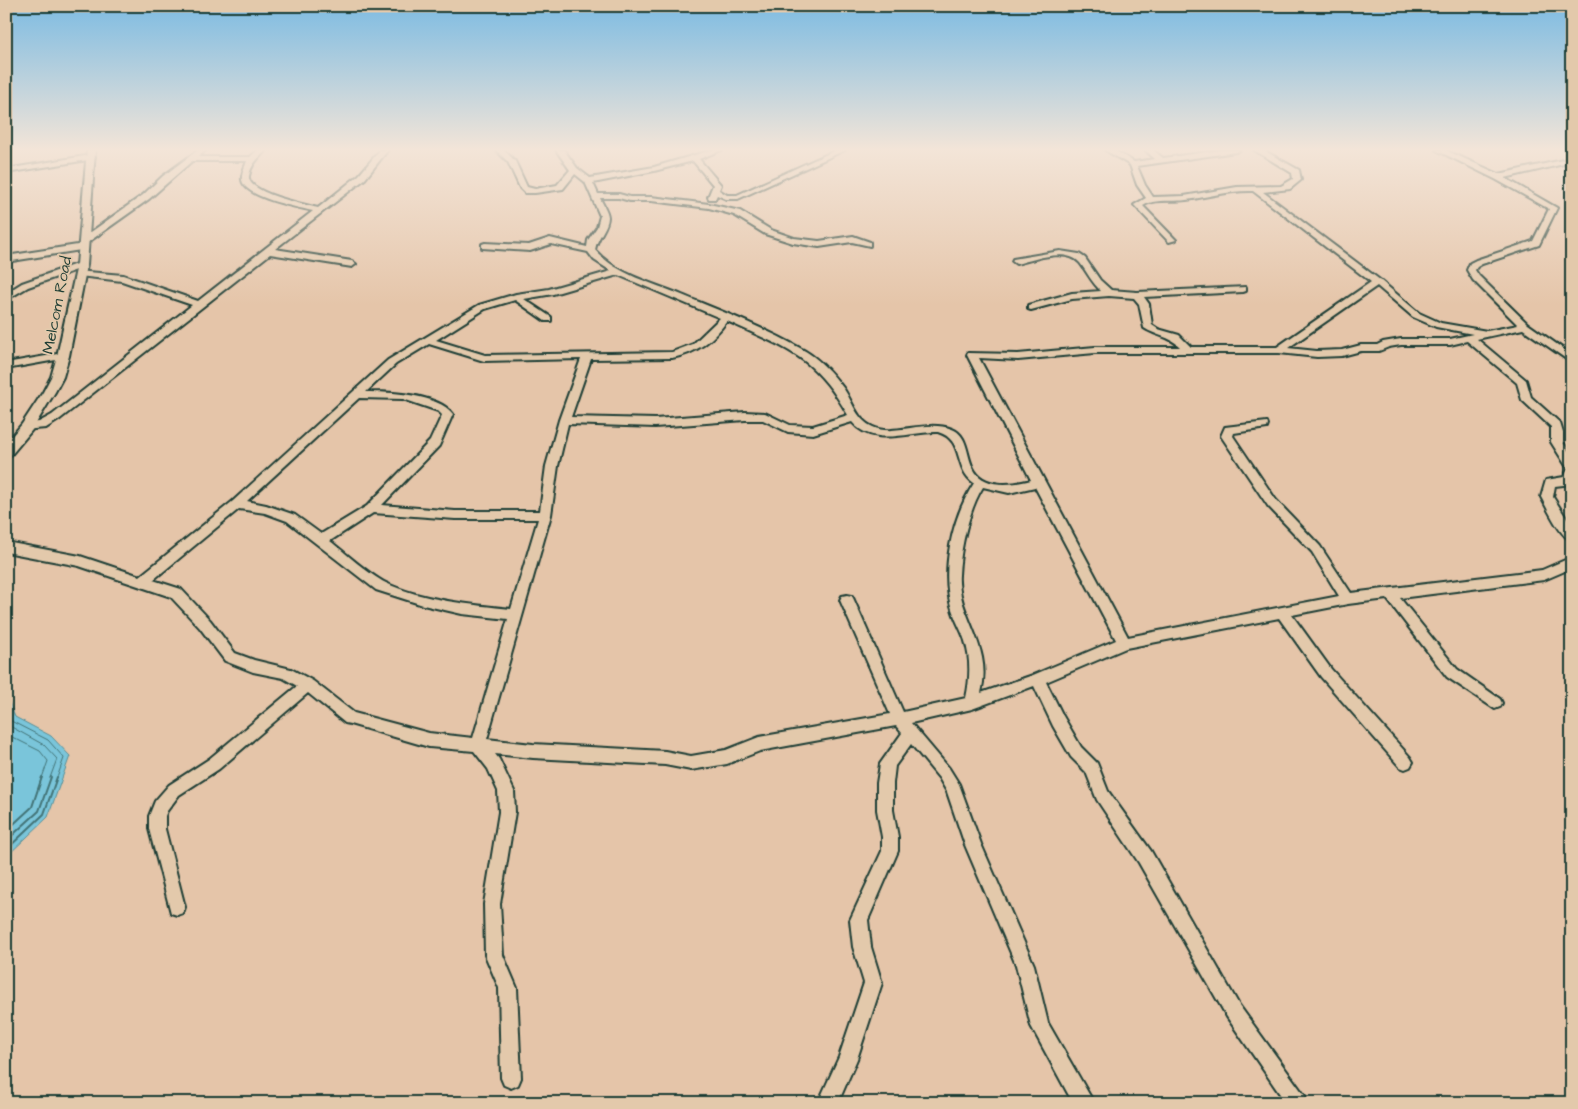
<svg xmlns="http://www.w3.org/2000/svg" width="1578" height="1109" font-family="'Architects Daughter',sans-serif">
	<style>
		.water { fill: #7ac5da; stroke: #568f98 }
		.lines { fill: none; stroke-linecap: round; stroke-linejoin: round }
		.shore-far1 { stroke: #437376; stroke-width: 1 }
		.shore { stroke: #437376; stroke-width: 2 }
		.minor-casing { stroke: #1f3d34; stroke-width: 4 }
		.major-casing { stroke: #1f3d34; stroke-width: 4 }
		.minor { fill: #e3c9ab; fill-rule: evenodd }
		.major { fill: #e3c9ab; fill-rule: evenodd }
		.labels { text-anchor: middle; stroke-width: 4; stroke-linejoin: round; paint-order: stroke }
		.far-street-label { font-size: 16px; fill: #1f3d34; stroke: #e3c9ab }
	</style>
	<rect width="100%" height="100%" fill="#e5c5a9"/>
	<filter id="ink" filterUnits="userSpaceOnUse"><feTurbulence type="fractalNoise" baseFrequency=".02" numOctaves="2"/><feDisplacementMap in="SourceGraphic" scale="10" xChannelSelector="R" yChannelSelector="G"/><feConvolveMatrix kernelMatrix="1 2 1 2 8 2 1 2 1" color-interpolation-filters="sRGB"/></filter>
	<g filter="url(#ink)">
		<path class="water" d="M6,701L9,702L15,717L51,736L70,756L48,817L6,857Z"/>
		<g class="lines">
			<g class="shore-far1">
				<path d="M6,709L11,721L48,740L64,758L57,778"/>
				<path d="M6,724L44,745L57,759L50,778"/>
				<path d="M6,734L40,751L48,761L42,778"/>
			</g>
			<g class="shore">
				<path d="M6,831L32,807L42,777"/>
				<path d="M6,841L39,811L51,777"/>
				<path d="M6,850L44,814L57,777"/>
			</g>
			<g class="minor-casing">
				<g id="minor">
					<path d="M198,150H206L198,157H250L258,150H266C259,158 251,164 249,176C246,193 304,204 318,208L359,175L380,150H388L365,179L275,249L352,261L356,264L352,267L270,254L60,419L46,428L23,430L22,427L23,424L39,422L52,415L192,305L122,281L79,276L76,275V271L123,275L198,301L313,211C297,207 245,198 242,180C241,174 245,167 247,161H192L149,199L87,243H81V239L143,195L163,176Z"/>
					<path d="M496,150H504L515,161L527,187L535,189L557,185L570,170L556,150H564L577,168L590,178L654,167L712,150H722L699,159L721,185L719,190L727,195H737L836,150H845L738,199H726L717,195L715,199H709L708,197L713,185L693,161L654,171L593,183L598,194H619L630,197H651L709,204L740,211L771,230L794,238L819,241L853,236L870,242V246L852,242L819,247L793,243L765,234L734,215L709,208L651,201H630L619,198H600C602,203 608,211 608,217C608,228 597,237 595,250C617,275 653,283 682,295C721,311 763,327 800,348C818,357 832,373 844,389C853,403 857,420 873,427C894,437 925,419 952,429C968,435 966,454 973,468C983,489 1013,485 1031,480L967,355L968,353L1018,354L1095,347H1180C1170,336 1156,336 1144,328L1139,304L1134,298L1109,296L1072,299L1031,310L1028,309V305L1072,293L1101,291C1092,283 1087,272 1080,263C1066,247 1033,260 1016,264L1012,261L1013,259L1060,251L1079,254L1085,258L1100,280L1111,290L1137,292L1246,287V291L1243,292L1144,297L1149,304L1152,325L1158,329L1179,335L1191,347H1277L1371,282L1253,191C1230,190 1208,197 1186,200C1172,202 1155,198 1143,206L1176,240L1169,242L1134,205L1146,198L1137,185L1130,165L1105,150H1114L1134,162L1155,159L1145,150H1153L1163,158L1222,150H1240L1236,152L1137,166L1145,185L1153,197L1184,196L1237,187L1281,186L1293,179L1292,173L1254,150H1263L1299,170L1301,180L1290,189L1263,192L1380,280L1419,313L1441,323L1487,331L1518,325L1473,280L1467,270L1470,263L1476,260L1533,241L1549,209L1495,179L1436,150H1445L1499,174L1572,158V162L1505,178L1557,208L1539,245L1482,264L1477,267L1475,270L1479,276L1528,324L1572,355V363L1523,329L1477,339L1526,380L1531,397L1560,423L1563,433V442L1572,457V484L1555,486L1553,497L1572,527V541C1561,538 1547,508 1541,497L1546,480L1564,477L1568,469L1551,442V427L1522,400L1517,383L1467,341L1450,345H1401L1389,347L1379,351H1361L1342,356L1317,357L1279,353H1095L1018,360L979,358L1128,637L1339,596L1312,552L1268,506L1223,439L1221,436L1225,427L1267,422L1268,425L1267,428L1234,433L1233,436L1276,500L1320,546L1351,593L1542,570L1572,557V568L1544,580L1400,598L1457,669L1500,699L1502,703L1500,707L1495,709L1447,677L1387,599L1348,604L1292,615L1331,669L1410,757L1413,762L1410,767L1405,769L1400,767L1321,677L1279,618L1126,648L1046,682L1063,716L1081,747L1097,763L1108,791L1151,851L1239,1005L1305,1096L1308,1103H1286L1227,1017L1139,863L1097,800L1086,772L1071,757L1053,726L1034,686L972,709L911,723L949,768L959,784L981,844L1034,965L1048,1023L1094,1103H1073L1031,1026L1016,965L965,845L947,792L939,778L911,744L895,766L893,783V810L898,837V851L868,920L871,947L882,983L857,1059L838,1103H818L839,1057L864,983L853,947L850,920L882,851V837L877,810V783L880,764L902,733L896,726L760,751L727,764L691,770L665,765L533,758L495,754L499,759L514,791L515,812L500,904L503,955L517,988L521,1078L518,1085L511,1088L504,1085L501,1078L499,988L485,955L484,904L499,812L498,791L488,769L474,751L429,747L350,724L345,723L308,693L219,769L179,795L167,811L165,816V829L185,907L183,913L177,915L171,913L149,829V816L155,801L169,785L209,759L297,686L283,678L253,672L225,661L200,628L171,597L79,566L6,552V542L80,556L140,576L233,501L388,360L479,305L516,294L549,289L611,271L594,260L588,252L551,244L530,251L482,248V244L485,243L529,245L550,238L587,247L588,240L597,227L600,216L585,182L575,174L563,189L535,193H525L520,188L508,162ZM618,275L720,318L693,344L672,352L485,355L436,340L485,309L515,300L545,321H551V317L524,299L553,294ZM1377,286L1413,317L1436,327L1473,334L1450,339H1401L1383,342L1377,345H1361L1342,350L1317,351L1288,348ZM727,321C787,349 814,355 848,415L813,426L790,425L765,413L745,412L655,419L571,417L591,359L672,358C697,353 712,341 727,321ZM429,344L484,361L581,359L559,420L546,466L540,511H455L382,505L439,446L453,414C438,394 389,392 366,392L396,364ZM359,398L403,399L438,411L442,415L430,441L367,506L321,534L295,515L266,505L247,501ZM745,420H763L788,432L813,434L852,422C873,448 910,431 938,432C965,440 953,468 974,483C952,517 939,573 953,612C956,622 962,631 965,641C971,659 970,680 966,698L903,712L854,600L852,596L847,595L842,596L840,600L890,714L759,737L726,750L691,756L665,751L533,744L487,739L551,515L558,466L568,424L655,427ZM983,487L1009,493L1035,487L1116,640L1033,675L981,693C989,661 977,641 966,612C962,602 958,586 959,575C960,549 969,509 983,487ZM239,509L265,513L287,521L376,590L423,605L462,614L508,619L473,738L429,733L354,713L313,681L291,669L254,660L235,653L210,620L181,589L153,580ZM373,513L455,519H538L511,609C473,605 421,600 386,583C368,574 346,553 330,541Z"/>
					<path d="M91,155L95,157L94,159L6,173V169Z"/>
					<path d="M84,244L88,247L87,249L6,262V256Z"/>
					<path d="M82,262L85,263V267L28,287L6,300V293L22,283Z"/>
					<path d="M63,353L67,354V358L6,369V363Z"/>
				</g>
			</g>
			<g class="major-casing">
				<path id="major" d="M87,150H95L87,265L69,356L63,377L55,392L32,430L11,455L6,456V443L22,424L43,392L51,377L57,356L77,265Z"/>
			</g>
			<use href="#minor" class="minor"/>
			<use href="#major" class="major"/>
		</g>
	</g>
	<linearGradient id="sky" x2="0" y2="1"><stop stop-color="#7cbbe2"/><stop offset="0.49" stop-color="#f3e5d8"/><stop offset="1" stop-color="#f3e5d8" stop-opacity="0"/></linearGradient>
	<rect width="1578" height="305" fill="url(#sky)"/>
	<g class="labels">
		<g class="far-street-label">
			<text transform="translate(56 305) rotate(-79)" y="6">Melcom Road</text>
		</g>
	</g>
	<rect width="1578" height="1109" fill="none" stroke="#e3c9ab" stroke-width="25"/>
	<rect x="12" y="12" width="1553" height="1084" fill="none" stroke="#1f3d34" stroke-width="2" filter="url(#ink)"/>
</svg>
